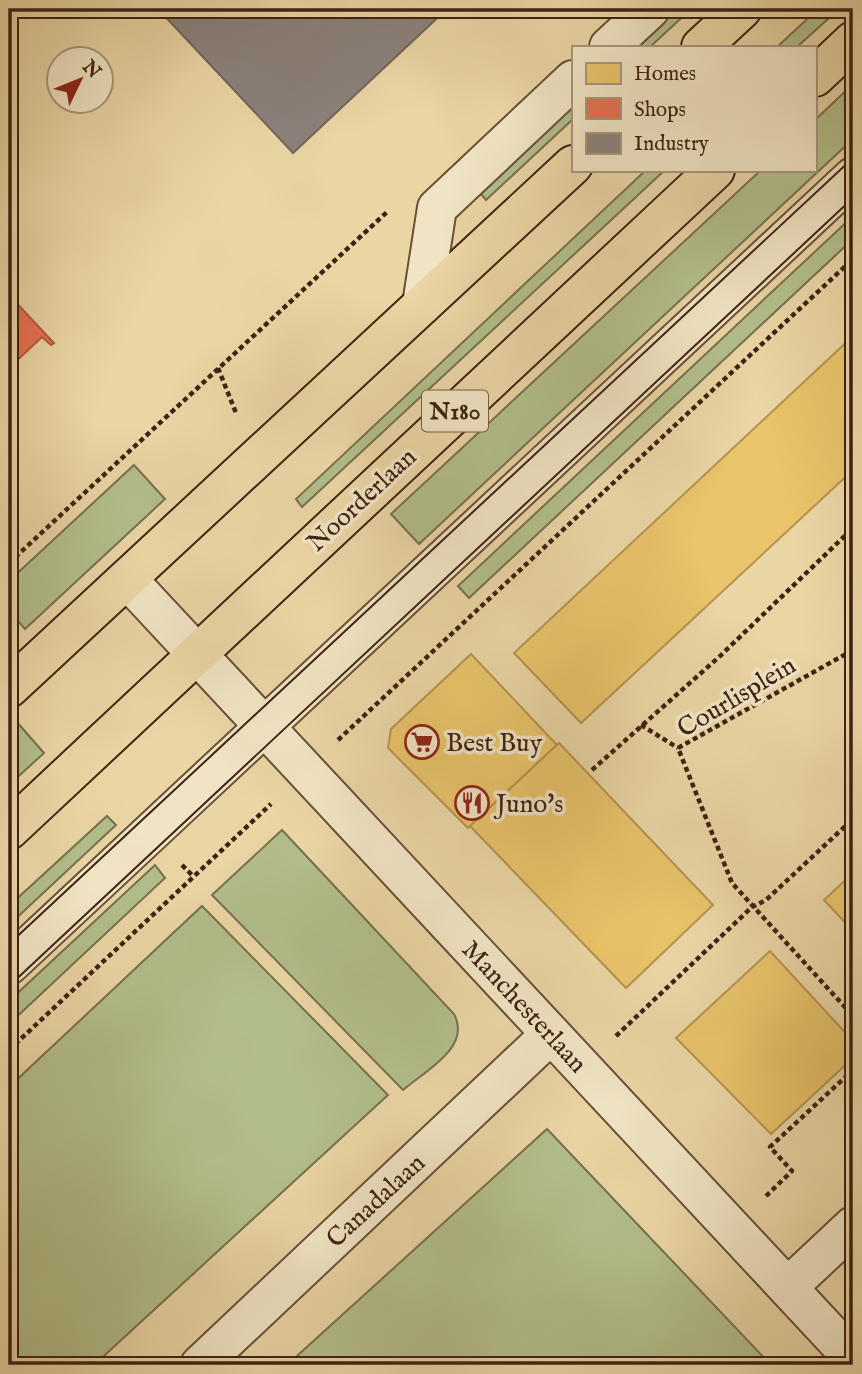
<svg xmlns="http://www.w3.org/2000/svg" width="862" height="1374" font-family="'IM FELL English',serif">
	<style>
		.green { fill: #b2be8a; stroke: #77704e; stroke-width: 2 }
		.homes { fill: #e9c46a; stroke: #b59350; stroke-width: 2 }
		.shops { fill: #e76f51; stroke: #b4583e; stroke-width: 2 }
		.industry { fill: #8a817c; stroke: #73645c; stroke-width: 2 }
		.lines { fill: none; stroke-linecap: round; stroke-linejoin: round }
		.minor-casing { stroke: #684f37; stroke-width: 42 }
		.major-casing { stroke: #3c2212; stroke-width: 42 }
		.path { stroke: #3c2212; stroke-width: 4.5; stroke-dasharray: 5 3.5; stroke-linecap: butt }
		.minor { stroke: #f1e4c4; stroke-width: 38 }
		.major { stroke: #ead5a5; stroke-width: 38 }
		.tram { stroke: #3c2212; stroke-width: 2 }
		.labels { text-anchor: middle; stroke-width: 7; stroke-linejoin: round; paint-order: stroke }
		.shield { fill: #f1e4c4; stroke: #725c47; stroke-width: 2 }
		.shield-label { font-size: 24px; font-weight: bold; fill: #3c2212 }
		.street-label { font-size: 26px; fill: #3c2212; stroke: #f1e4c4 }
		.poi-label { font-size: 26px; fill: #3c2212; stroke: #f1e4c4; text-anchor: start }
	</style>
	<rect width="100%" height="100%" fill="#ead5a5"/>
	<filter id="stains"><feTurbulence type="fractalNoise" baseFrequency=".00286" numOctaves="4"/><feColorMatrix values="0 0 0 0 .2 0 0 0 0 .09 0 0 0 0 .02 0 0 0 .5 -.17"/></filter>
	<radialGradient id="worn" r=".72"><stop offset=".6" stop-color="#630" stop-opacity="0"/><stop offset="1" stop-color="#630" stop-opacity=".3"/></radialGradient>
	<g class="green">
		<path d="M668,9H691L650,47H627Z"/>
		<path d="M818,9H839L797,47H777Z"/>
		<path d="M853,84V139L419,544L391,514L761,170H815V120Z"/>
		<path d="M573,97V119L486,200L476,188Z"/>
		<path d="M646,170H665L302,507L296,499Z"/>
		<path d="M853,216V239L469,598L458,586Z"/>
		<path d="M134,465L165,499L25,629L9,611V581Z"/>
		<path d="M16,721L44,753L9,785V728Z"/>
		<path d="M107,816L116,825L9,925V906Z"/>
		<path d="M282,830L454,1014C472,1047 425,1071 403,1090L212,895Z"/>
		<path d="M155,865L165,878L9,1024V1001Z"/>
		<path d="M202,906L388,1095L94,1365H9V1087Z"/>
		<path d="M547,1129L771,1365H287Z"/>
	</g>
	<g class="homes">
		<path d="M853,336V470L581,723L514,653Z"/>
		<path d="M471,654L557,745L468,828L388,748L391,729Z"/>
		<path d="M559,743L713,905L626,988L470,826Z"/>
		<path d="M853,873V931L824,900Z"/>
		<path d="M770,951L853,1041V1058L771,1134L676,1038Z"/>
	</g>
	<path class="shops" d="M9,295L54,343L51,345L42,337L9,368Z"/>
	<path class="industry" d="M158,9H447L293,153Z"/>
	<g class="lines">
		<g class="minor-casing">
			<g id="minor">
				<path d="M609,47L650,9"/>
				<path d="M422,305L437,208L573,80"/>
				<path d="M127,579L853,1358"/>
				<path d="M9,965L853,177"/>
				<path d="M788,1287L853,1226"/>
				<path d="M200,1365L551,1034"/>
			</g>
		</g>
		<g class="major-casing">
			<g id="major">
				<path d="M701,47L742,9"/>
				<path d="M815,77L853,41"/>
				<path d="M9,688L573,165"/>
				<path d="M9,830L715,170"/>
			</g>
		</g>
		<g class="path">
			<path d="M218,368L236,413"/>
			<path d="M9,563L387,212"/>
			<path d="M853,650L678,748L732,883L853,1016"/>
			<path d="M641,725L678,748"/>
			<path d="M338,740L853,259"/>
			<path d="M592,770L719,657L853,528"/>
			<path d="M182,865L194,877"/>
			<path d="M616,1036L752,907L766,900L853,819"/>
			<path d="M9,1050L271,804"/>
			<path d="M766,1196L792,1171L770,1147L853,1070"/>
		</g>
		<use href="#minor" class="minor"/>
		<use href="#major" class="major"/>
		<g class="tram">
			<path d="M9,944L853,158"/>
			<path d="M9,986L853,198"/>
		</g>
	</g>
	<defs>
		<g id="supermarket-ring" transform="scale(1.75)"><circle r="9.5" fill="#f1e4c4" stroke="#8f2418" stroke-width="1.5"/><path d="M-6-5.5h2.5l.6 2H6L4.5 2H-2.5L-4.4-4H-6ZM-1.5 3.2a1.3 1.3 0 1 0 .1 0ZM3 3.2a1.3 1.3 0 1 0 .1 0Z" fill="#8f2418"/></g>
		<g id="restaurant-ring" transform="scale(1.75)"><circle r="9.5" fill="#f1e4c4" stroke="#8f2418" stroke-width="1.5"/><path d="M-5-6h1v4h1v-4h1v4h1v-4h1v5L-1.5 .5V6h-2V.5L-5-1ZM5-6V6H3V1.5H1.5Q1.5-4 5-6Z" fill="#8f2418"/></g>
	</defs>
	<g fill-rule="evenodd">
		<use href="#supermarket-ring" x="422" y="742"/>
		<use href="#restaurant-ring" x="472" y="803"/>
	</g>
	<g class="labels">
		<rect class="shield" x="422" y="390.5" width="66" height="41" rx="5"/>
		<g class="shield-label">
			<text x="455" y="419">N180</text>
		</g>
		<g class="street-label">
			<text transform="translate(361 499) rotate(-43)" y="9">Noorderlaan</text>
			<text transform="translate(736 696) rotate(-31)" y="9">Courlisplein</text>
			<text transform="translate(525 1006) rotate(47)" y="9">Manchesterlaan</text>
			<text transform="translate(375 1200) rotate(-43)" y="9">Canadalaan</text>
		</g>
		<g class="poi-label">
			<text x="446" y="751">Best Buy</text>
			<text x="496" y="812">Juno's</text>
		</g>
	</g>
	<rect width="862" height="1374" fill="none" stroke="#ead5a5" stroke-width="35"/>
	<rect x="10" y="10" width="841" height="1353" fill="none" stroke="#3c2212" stroke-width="3.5"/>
	<rect x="18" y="18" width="827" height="1339" fill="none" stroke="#3c2212" stroke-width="2"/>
	<rect x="572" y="46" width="245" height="126" fill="#f1e4c4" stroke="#a9967d" stroke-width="2"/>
	<rect x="586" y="63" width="35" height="21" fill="#e9c46a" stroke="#a9967d" stroke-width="2"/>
	<text x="634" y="80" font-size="21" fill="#3c2212">Homes</text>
	<rect x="586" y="98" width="35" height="21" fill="#e76f51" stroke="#a9967d" stroke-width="2"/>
	<text x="634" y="116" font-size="21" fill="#3c2212">Shops</text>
	<rect x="586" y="133" width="35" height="21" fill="#8a817c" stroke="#a9967d" stroke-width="2"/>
	<text x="634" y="150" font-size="21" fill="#3c2212">Industry</text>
	<g transform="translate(80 80) rotate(47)"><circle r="33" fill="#f1e4c4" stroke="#a9967d" stroke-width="2"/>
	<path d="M0-5L12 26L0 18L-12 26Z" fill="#8f2418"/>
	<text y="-10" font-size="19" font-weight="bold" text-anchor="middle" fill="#3c2212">N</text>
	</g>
	<rect width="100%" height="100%" filter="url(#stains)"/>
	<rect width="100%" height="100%" fill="url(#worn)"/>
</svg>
